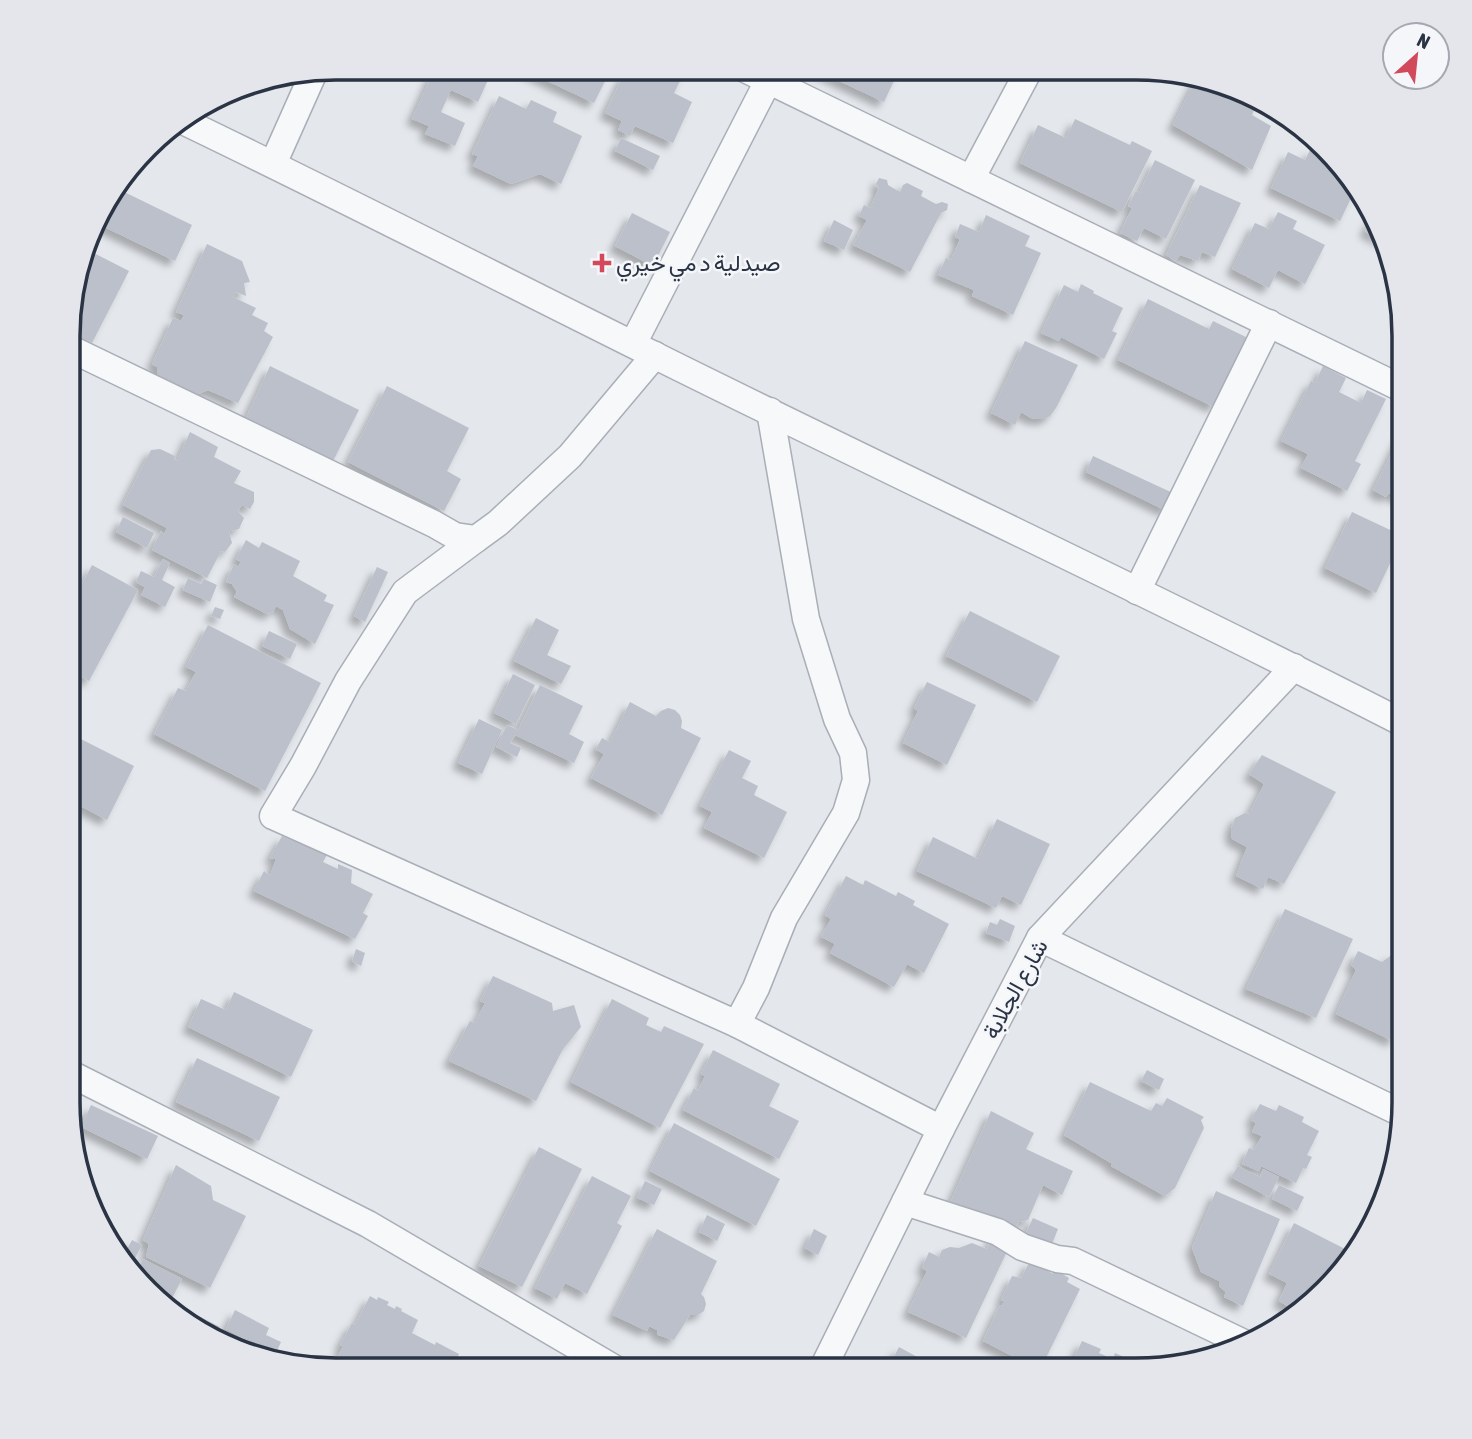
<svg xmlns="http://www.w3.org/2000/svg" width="1472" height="1439" font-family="'Asap Condensed',Vazirmatn,sans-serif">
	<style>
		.building { fill: #bbc0ca; filter: url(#shadow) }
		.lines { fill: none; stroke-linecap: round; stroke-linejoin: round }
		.street-casing { stroke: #a9aeb7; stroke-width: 29 }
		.street { stroke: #f7f8fa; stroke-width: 26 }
		.poi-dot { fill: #d1495b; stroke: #f4f6f9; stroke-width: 2.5 }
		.labels { text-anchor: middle; stroke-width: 5; stroke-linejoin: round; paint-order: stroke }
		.poi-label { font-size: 23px; fill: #2b3445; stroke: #f4f6f9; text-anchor: start }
		.street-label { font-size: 23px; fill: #2b3445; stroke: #f4f6f9 }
		.rim { fill: none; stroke: #2b3445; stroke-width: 3.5 }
	</style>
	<defs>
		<filter id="shadow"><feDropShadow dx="-6" dy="6" stdDeviation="3.5" flood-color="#0004"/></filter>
	</defs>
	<rect width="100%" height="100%" fill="#e4e7ec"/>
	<g class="building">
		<path d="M448,69H462L488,80L478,102L451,90L441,112L465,123L455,146L425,134L429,126L412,119L433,72L444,77Z"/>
		<path d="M522,69H611L594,103Z"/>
		<path d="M631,69H675L684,73L674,93L692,102L673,143L635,126L630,136L618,130L622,121L605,113L624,74L628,75Z"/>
		<path d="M816,70H899L884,102Z"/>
		<path d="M1196,79L1258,100L1252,115L1271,126L1252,170L1173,125Z"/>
		<path d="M499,96L526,109L531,100L557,112L553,122L582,136L561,184L540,174L511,184L473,166L478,156L472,154Z"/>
		<path d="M1075,119L1130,145L1132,141L1152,151L1122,212L1020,163L1038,125L1066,138Z"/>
		<path d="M621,138L660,156L653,170L615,151Z"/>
		<path d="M1310,150L1334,162V160L1348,173L1356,188L1340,221L1271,188L1288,152L1305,160Z"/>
		<path d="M1155,160L1195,180L1166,239L1144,228L1137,241L1120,233L1132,208L1128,206L1136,191L1139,193Z"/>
		<path d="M879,178L887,180L888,185L900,192L903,185L907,183L923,191L921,196L936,204L942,202L948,204L947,210L941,213L910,272L853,245L867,220L859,216L864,205L870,208L879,188L876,184Z"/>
		<path d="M1200,185L1241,203L1215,257L1202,252L1198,261L1180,255L1175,261L1166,255Z"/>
		<path d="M116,188L192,225L175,261L96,223L104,203Z"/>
		<path d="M1278,212L1297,221L1293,229L1325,245L1305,284L1278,270L1269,288L1232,269L1255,223L1269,229Z"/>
		<path d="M632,213L670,232L653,266L615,246Z"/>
		<path d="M986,215L1030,236L1025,246L1041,253L1013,315L972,296L974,290L938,275L946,258L951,260L960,239L955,237L960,224L979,232Z"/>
		<path d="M1372,217L1385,242L1365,231Z"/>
		<path d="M834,220L853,230L844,250L824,241Z"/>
		<path d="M207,244L242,261L250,282L244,283L246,296L236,292L233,297L256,308L252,315L268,323L264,331L273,337L238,403L208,390L198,394L157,375V367L152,364L173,318L181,321L184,315L176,312Z"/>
		<path d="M86,249L129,271L92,343L73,333V284Z"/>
		<path d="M1081,284L1094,291L1093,293L1123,308L1112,331L1117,333L1104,359L1061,337L1059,341L1041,333L1064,285L1078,292Z"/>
		<path d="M1148,299L1209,329L1213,321L1248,338L1214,407L1118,360Z"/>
		<path d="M1025,341L1078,365L1056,408L1050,416L1045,419H1039L1031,418L1021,412L1015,425L991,413Z"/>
		<path d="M270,366L359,410L333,461L246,418Z"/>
		<path d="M1323,366L1346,378L1339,392L1361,403L1367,390L1386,399L1355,461L1361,464L1347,491L1301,468L1308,454L1281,441L1311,381L1315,383Z"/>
		<path d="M387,386L469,428L447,471L461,479L444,511L348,462Z"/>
		<path d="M190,432L218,447L214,457L241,471L234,483L254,492V502L250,509L242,505L238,511L244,518L239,529L229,531L232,543L225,552L221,551L207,578L152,550L161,531L164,534L167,528L123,505L151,450L160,449L175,456L174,459L177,461Z"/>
		<path d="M1400,436L1403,437V500L1389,493L1386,497L1373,490Z"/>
		<path d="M1093,456L1175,494L1167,511L1086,472Z"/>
		<path d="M1352,512L1403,536L1376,593L1325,568Z"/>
		<path d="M123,517L154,533L147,548L116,532Z"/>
		<path d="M246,540L259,548L262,542L300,561L293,576L327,595L324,601L334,605L315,644L290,629L283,610L276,606L273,612L267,614L234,597L237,592L232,584L226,582L234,564L238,567L241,562L236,559Z"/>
		<path d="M163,559L170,563L162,580L175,587L165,607L141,595L145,587L136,582L141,571L154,577Z"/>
		<path d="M92,565L138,590L89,681L71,672L72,603Z"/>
		<path d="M377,567L388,572L365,622L354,616Z"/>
		<path d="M188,578L201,584L204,579L217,585L210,602L183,590Z"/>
		<path d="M215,607L224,610L220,619L211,616Z"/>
		<path d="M970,611L1060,656L1037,702L946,656Z"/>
		<path d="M536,618L559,630L547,655L571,666L561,684L514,661Z"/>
		<path d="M208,625L321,683L265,791L154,734L178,688L186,691L196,672L186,667Z"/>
		<path d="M269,631L297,644L290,659L262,646Z"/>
		<path d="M513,674L535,685L516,724L494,713Z"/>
		<path d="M927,682L976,705L947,765L903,743L918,711L914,708Z"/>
		<path d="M540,685L583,706L569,734L584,742L574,763L515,735L510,743L521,748L517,757L496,747L507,725L518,730Z"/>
		<path d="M630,702L656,716L661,711L668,708L675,710L680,715L682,721L681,728L701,738L662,815L591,778L604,754L596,749L602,738L610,742Z"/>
		<path d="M479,719L502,730L482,774L458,763Z"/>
		<path d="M71,734L134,766L107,820L71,801Z"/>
		<path d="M729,750L751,761L742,778L758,786L754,795L787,812L764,858L704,828L712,812L700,806Z"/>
		<path d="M1262,755L1336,792L1284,884L1268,877L1263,889L1236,876L1247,847L1232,839L1231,829L1235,818L1245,813L1249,814L1264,784L1249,774Z"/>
		<path d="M997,819L1050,844L1021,905L1002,896L996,908L917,871L933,837L978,859Z"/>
		<path d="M282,836L327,855L323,862L338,869V864L352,870L351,883L373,894L363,913L368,916L355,939L254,891L264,871L270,876L276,859L270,858Z"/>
		<path d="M846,876L863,885L865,880L896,896L898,892L915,901L913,905L949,924L924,973L907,964L894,987L830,953L835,944L821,937L831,919L825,915Z"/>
		<path d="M1285,909L1353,939L1316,1018L1246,989Z"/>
		<path d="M1000,919L1015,926L1009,942L986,933L990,922L997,925Z"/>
		<path d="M356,949L365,953L361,966L352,961Z"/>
		<path d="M1358,951L1382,962L1393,954L1403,959V1019L1393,1041L1336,1014L1356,970L1351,965Z"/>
		<path d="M493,976L552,1003L553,1011L574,1005L581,1027L563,1049L536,1101L449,1061L470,1021L475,1023L485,1003L480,1001Z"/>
		<path d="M234,992L313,1030L291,1077L188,1027L201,999L226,1010Z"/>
		<path d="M612,999L649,1018L646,1025L661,1032L664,1026L704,1044L660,1128L571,1082Z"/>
		<path d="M713,1050L780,1084L769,1106L799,1121L779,1159L683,1110L694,1088L698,1091L705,1076L701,1074Z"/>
		<path d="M197,1058L280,1097L259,1141L176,1102Z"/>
		<path d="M1147,1070L1164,1079L1159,1090L1141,1081Z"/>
		<path d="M1090,1082L1151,1111L1156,1103L1162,1106L1167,1098L1204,1117L1201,1120L1204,1128L1175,1188L1165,1196L1111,1166V1163L1064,1135Z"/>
		<path d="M1260,1104L1276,1111L1279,1105L1304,1117L1302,1122L1319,1131L1307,1155L1312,1157L1306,1169L1303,1168L1296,1183L1261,1166L1259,1171L1242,1164L1249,1148L1254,1150L1262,1136L1252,1132L1256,1123L1251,1120Z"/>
		<path d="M91,1105L158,1136L147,1159L81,1127Z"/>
		<path d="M991,1111L1034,1133L1026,1149L1073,1171L1062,1195L1043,1185L1028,1220L1019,1222L1016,1226L1008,1229L950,1203Z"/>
		<path d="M674,1123L780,1179L756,1226L650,1171Z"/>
		<path d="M539,1147L582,1169L522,1287L479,1266Z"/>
		<path d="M176,1165L211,1186L213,1200L246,1216L210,1288L146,1257L149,1244L143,1240Z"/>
		<path d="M1238,1166L1260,1177L1263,1169L1279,1177L1269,1197L1231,1177Z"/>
		<path d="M592,1176L631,1196L617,1223L622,1226L587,1294L565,1283L557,1299L535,1288Z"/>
		<path d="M645,1181L662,1189L654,1205L637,1198Z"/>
		<path d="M1279,1185L1304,1197L1297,1211L1272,1199Z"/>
		<path d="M1216,1191L1280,1219L1243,1306L1224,1297L1226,1292L1219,1286V1281L1201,1272L1192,1248Z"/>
		<path d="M707,1215L725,1224L717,1241L699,1232Z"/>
		<path d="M1033,1218L1058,1229L1050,1249L1024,1237Z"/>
		<path d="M1294,1223L1351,1252L1318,1293L1311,1290L1299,1315L1293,1318L1287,1316L1289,1307L1279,1301L1287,1283L1269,1274Z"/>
		<path d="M657,1229L717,1261L701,1294L704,1297L706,1304L704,1311L698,1315H690L674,1340L658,1335L657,1330L649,1326L647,1331L613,1315Z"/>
		<path d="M814,1229L827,1236L818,1255L805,1248Z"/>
		<path d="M993,1235L1011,1243L966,1338L908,1312L927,1271L922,1268L929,1252L939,1257L942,1250L950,1247L959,1248L972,1243L987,1249Z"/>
		<path d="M132,1240L142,1245L135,1258L139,1261L132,1273L124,1266L121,1261Z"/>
		<path d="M143,1259L182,1279L169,1304L135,1276Z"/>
		<path d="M1030,1261L1053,1274L1054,1269L1069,1278L1067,1282L1080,1289L1040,1370L983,1341L1000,1305L1002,1306L1004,1301L1001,1300L1012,1276L1021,1278Z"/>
		<path d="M370,1296L377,1300L378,1297L389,1302L387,1305L395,1309L396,1306L402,1309L401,1311L418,1320L412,1333L435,1345L436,1342L459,1354L451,1370H358L336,1360L343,1346L340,1345L352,1323L355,1325Z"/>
		<path d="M187,1310L220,1327L213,1340L184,1316Z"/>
		<path d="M235,1310L269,1328L266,1335L281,1342L275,1355L226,1329Z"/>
		<path d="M1082,1341L1101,1349L1099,1353L1113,1359L1115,1353L1135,1362L1131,1370H1058L1063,1360L1071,1364Z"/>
		<path d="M899,1347L921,1359L919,1363L933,1370H887Z"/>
		<path d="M1179,1357L1191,1363L1174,1366Z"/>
		<path d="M1153,1361L1165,1368L1149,1370Z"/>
	</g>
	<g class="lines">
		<g class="street-casing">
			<g id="street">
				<path d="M745,69L1403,389"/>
				<path d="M183,121C341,197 497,277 654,355C903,479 1156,596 1403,723"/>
				<path d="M273,164L314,72"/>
				<path d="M971,179L1029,70"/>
				<path d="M633,344L768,81"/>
				<path d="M73,350L434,524L455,536L476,539L498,523L570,456L655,355"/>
				<path d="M770,411L806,619L837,719L853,753L856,780L846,813L784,918L756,988L737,1024L941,1129"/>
				<path d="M476,539L405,592L348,681L303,766L273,816L737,1024"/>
				<path d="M1137,591L1269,323"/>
				<path d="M1040,938L1403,1114"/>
				<path d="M69,1073L368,1224L617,1370"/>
				<path d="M905,1202L998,1232L1022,1247L1057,1259L1073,1261L1246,1344"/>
				<path d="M822,1370L941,1129L1040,938L1294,667"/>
			</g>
		</g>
		<use href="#street" class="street"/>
	</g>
	<path class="poi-dot" d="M598.5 252.5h7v7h7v7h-7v7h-7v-7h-7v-7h7z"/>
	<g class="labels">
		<g class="poi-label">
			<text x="616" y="271">صيدلية د مي خيري</text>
		</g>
		<g class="street-label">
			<text transform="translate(1015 989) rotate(-61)" y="8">شارع الجلابة</text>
		</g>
	</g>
	<path d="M0 0H1472V1439H0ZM336 80H1136A256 256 0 0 1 1392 336V1102A256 256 0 0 1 1136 1358H336A256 256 0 0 1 80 1102V336A256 256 0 0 1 336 80Z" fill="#e4e6eb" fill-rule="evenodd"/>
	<path class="rim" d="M336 80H1136A256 256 0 0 1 1392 336V1102A256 256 0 0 1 1136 1358H336A256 256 0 0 1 80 1102V336A256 256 0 0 1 336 80Z"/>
	<g transform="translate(1416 56) rotate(27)"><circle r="33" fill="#f4f6f9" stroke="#a4a8b1" stroke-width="2"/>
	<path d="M0-5L12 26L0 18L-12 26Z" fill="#d1495b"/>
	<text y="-10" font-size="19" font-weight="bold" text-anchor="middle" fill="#2b3445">N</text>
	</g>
</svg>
